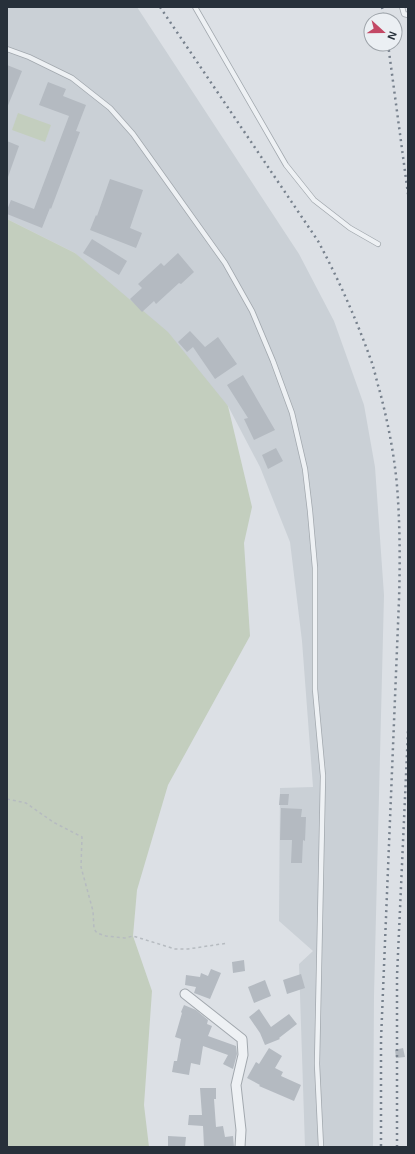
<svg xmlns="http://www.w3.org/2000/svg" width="415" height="1154" font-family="Arial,sans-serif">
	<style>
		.built { fill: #cad0d6 }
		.green { fill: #c3cebe }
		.building { fill: #b4bac1 }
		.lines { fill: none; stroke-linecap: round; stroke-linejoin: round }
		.service-casing { stroke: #a2a8ae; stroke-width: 6 }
		.minor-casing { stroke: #a2a8ae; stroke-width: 11 }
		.path { stroke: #b6bbc0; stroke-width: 1.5; stroke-dasharray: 3 3; stroke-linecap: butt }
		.service { stroke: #eef1f4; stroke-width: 4.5 }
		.minor { stroke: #eef1f4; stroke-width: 9 }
		.rail { stroke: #77818d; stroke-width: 2.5; stroke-dasharray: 2 4; stroke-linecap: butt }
	</style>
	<rect width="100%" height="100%" fill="#dce0e5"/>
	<path class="built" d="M7,7H137L299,254L334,321L364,405L375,467L384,595L374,996L373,1147H305L299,964L313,951L279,921L280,788L313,787L302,641L290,542L260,467L228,406L75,253L7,219Z"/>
	<g class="green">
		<path d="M18,113L51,125L45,142L12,130Z"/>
		<path d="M7,219L75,253L168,332L228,406L252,507L244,543L250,636L168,785L137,890L133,936L152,991L144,1105L149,1147H7Z"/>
	</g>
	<g class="building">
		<path d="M7,65L22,71L7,108Z"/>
		<path d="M48,82L66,89L63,96L86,105L76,131L80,132L51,209L50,208L42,228L7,214V210L11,200L34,209L69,116L39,105Z"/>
		<path d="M7,141L19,146L8,177L7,176Z"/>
		<path d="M110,179L143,190L130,228L142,233L136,248L90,230L96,215L97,216Z"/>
		<path d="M92,239L127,261L119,275L83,253Z"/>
		<path d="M178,253L194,272L181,284L179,283L156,304L154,301L142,312L130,299L142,288L138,284L161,263L164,266Z"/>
		<path d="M190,331L205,347L218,337L237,364L215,379L193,347L187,352L178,342Z"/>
		<path d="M243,375L275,430L254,440L244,419L248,418L227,385Z"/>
		<path d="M276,448L283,461L268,469L262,455Z"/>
		<path d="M280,794H289L288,805H279Z"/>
		<path d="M281,808L302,809L301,817H306L305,841L303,840L302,863H291L292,840H280Z"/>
		<path d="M244,960L245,971L233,973L232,962Z"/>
		<path d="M211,969L221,973L210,999L194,993L196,987L185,985L186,975L200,977L201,973L208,976Z"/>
		<path d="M301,974L305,988L287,994L283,980Z"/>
		<path d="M265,980L271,996L254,1003L248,987Z"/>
		<path d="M184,1005L196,1010L208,1020L207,1024L212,1026L208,1036L236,1046L237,1054L233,1069L223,1064L228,1055L203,1046L200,1065L191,1063L189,1075L172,1072L174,1061H177L181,1039L175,1037L182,1013L181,1012Z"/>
		<path d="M259,1009L271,1027L289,1014L297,1024L279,1038L280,1039L265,1045L260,1033L249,1017Z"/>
		<path d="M269,1048L282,1056L275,1068L283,1072L281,1076L301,1085L294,1101L259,1086L260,1085L247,1078L256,1062L259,1064Z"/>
		<path d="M403,1048L405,1057L396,1058L395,1050Z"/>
		<path d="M200,1088H216V1099H214L216,1127L223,1126L225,1137L233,1136L234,1147H204L203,1126L188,1125L189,1115H202Z"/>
		<path d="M168,1136L186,1137L185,1147H168Z"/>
	</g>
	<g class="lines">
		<g class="service-casing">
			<g id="service">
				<path d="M195,7L286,165L314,200L350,228L378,244"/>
				<path d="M402,7L404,14L408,15"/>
				<path d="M7,49L29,57L72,78L110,108L133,134L225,263L252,311L273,361L292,413L305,469L310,511L315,568V689L323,776L317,1064L321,1147"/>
			</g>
		</g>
		<g class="minor-casing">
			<path id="minor" d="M185,994L242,1039L243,1055L236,1085L241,1130L240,1147"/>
		</g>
		<path class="path" d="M7,799L26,803L53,822L82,837L81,867L93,911L94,929L97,933L106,936L125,938L133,936L175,949H188L228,943"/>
		<use href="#service" class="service"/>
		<use href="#minor" class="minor"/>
		<g class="rail">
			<path d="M160,7L318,241C339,280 357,321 372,363C375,372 377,383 380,392C389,427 396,463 398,500C400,533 400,566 399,600L381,1040V1147"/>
			<path d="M382,7L384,20"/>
			<path d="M388,44L408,194"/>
			<path d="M397,1147V976L408,731"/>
		</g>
	</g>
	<rect width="415" height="1154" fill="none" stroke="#27303a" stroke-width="16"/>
	<g transform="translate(383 32) rotate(111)"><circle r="19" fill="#ebeff3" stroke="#9da3a9"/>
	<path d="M0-3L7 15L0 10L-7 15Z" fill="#c34865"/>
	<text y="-6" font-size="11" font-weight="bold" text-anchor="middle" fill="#27303a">N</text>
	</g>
</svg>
